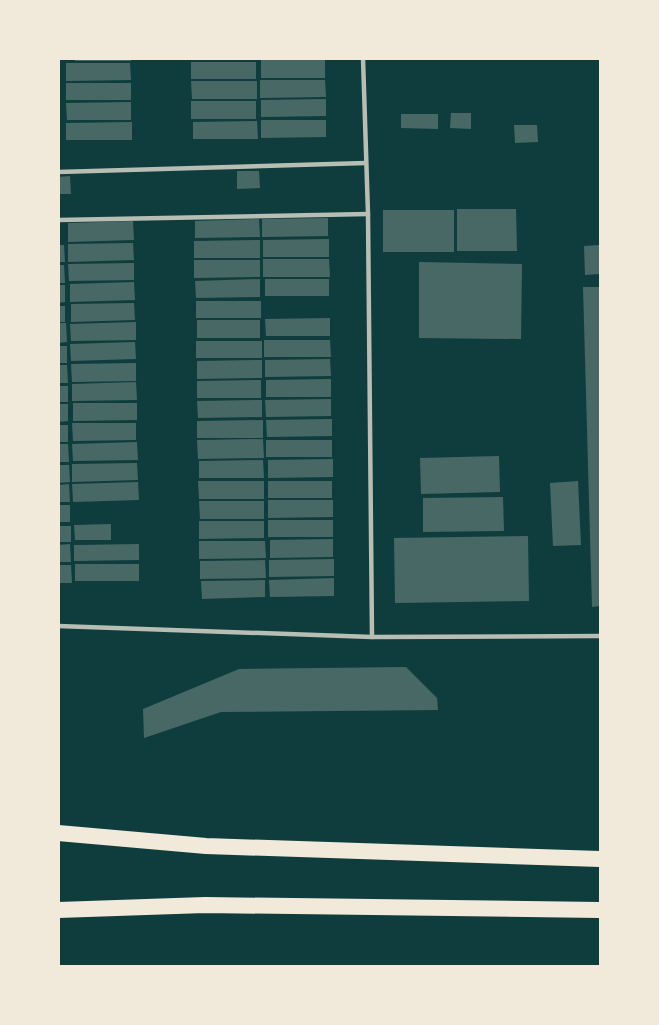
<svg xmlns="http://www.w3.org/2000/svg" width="659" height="1025" font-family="Roboto,sans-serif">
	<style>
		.building { fill: #486865 }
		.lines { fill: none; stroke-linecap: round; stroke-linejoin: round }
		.service { stroke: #b8beb3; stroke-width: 4.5 }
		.trunk { stroke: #f1e9da; stroke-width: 16 }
	</style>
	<rect width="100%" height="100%" fill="#0f3d3e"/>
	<g class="building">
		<rect x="75" y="58" width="56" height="3"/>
		<rect x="261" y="60" width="64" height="18"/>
		<rect x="191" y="62" width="65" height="17"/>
		<path d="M66,63H130L131,80L66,81Z"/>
		<path d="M260,80H325L326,97L260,98Z"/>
		<path d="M191,81H257V99H192Z"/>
		<rect x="66" y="83" width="65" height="17"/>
		<path d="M326,99V116L261,117V100Z"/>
		<rect x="191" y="101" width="65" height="18"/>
		<path d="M131,102V120H67L66,103Z"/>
		<path d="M451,113H471V129L450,128Z"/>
		<path d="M401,114H438V129L401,128Z"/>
		<path d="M261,120H326V137L261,138Z"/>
		<path d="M257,121L258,139H193V122Z"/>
		<path d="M132,122V140H66V123Z"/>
		<path d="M514,125H537L538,142L515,143Z"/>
		<path d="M237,171H259L260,188L237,189Z"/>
		<path d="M70,176L71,194H58V177Z"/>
		<path d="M457,209H516L517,251H457Z"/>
		<rect x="383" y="210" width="71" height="42"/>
		<path d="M328,218V236L262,237V219Z"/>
		<path d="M259,219L260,237L195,238V221Z"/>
		<path d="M133,221L134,240L68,242V223Z"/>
		<path d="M329,239V257H263V240Z"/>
		<path d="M260,240V258H194V241Z"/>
		<path d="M133,243L134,260L68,262V244Z"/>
		<path d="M58,245H64L65,262H58Z"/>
		<path d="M600,245V274L585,275L584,246Z"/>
		<path d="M263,259H329L330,277H263Z"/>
		<path d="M194,260H260V277L194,278Z"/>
		<path d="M419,262L522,264L521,339L419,338Z"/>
		<path d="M134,263V280L69,281L68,264Z"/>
		<path d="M58,265H64L65,283H58Z"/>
		<path d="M260,279V297L196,298L195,281Z"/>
		<rect x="265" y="279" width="64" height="17"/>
		<path d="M134,282L135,300L70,302V284Z"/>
		<path d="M58,285H65V302L58,303Z"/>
		<path d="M583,287H600V606L592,607Z"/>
		<rect x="196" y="301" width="65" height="17"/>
		<path d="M134,303L135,320L71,322V304Z"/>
		<rect x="58" y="306" width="7" height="16"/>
		<path d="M330,318V336H266L265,319Z"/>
		<rect x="197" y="320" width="63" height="18"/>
		<path d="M136,322V340L71,341L70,324Z"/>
		<path d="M58,323H66L67,342L58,343Z"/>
		<path d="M264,340H330L331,357H264Z"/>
		<rect x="196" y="341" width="66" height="17"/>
		<path d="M135,342L136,359L71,361L70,344Z"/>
		<rect x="58" y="346" width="9" height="17"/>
		<path d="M330,359L331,376L265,377V360Z"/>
		<path d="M262,360V378L197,379V361Z"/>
		<path d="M136,363V381L72,382L71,364Z"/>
		<path d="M58,365H67L68,383H58Z"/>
		<path d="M331,379V397H266V380Z"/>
		<path d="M261,380V398H197V381Z"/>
		<path d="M136,382L137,400L72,401V384Z"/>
		<rect x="58" y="386" width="10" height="16"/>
		<path d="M331,399V416L266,417L265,400Z"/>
		<path d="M262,400V417L198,418L197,401Z"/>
		<path d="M73,403H137V420L73,421Z"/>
		<path d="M58,404H68V421L58,422Z"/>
		<path d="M332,419V436L267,437L266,420Z"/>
		<path d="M263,420V438H197V421Z"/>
		<path d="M72,423H136V440L73,441Z"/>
		<rect x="58" y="425" width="10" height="17"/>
		<path d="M263,439L264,458L198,459L197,440Z"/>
		<rect x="266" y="440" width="66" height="17"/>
		<path d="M137,442L138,460L73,461L72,444Z"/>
		<path d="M58,444H68L69,462H58Z"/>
		<path d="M499,456L500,492L421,494L420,458Z"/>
		<path d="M333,459V477L268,478V460Z"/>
		<path d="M263,460L264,478H199V461Z"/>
		<path d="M137,463L138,480L72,482V464Z"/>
		<path d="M58,465H69L70,482L58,483Z"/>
		<path d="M198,481H264V499H199Z"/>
		<rect x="268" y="481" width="64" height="17"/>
		<path d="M578,481L581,545L553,546L550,483Z"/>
		<path d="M138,482L139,500L73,502L72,484Z"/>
		<path d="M69,484L70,502H58V485Z"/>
		<path d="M503,497L504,531L423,532V498Z"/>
		<path d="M268,500H333V517L268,518Z"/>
		<path d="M199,501H264V519H200Z"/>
		<rect x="58" y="505" width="12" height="17"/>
		<rect x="268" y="520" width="65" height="17"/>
		<path d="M199,521H264V538L199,539Z"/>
		<path d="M111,524V540H75L74,525Z"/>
		<rect x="58" y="526" width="13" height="16"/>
		<path d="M528,536L529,601L395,603L394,538Z"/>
		<path d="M333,539V557L270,558V540Z"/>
		<path d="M199,541H265L266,558L199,559Z"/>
		<path d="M70,544L71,562H58V545Z"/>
		<path d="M139,544V560L74,561V545Z"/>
		<path d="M334,559V576L269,577V560Z"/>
		<path d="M265,560L266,578L200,579V561Z"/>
		<rect x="75" y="564" width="64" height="17"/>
		<path d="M58,565H71L72,583H58Z"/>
		<path d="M334,578V596L270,597L269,580Z"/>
		<path d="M265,580V597L202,599L201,581Z"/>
		<path d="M406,667L437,698L438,710L221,712L144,738L143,709L239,669Z"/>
	</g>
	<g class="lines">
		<g class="service">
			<path d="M363,58L368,214L372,637"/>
			<path d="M58,172L366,163"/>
			<path d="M58,220L368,214"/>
			<path d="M58,626L372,637L600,636"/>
		</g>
		<g class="trunk">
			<path d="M58,833L206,846L600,859"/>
			<path d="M58,910L205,905L600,910"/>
		</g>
	</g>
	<rect width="659" height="1025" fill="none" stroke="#f1e9da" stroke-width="120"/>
</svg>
